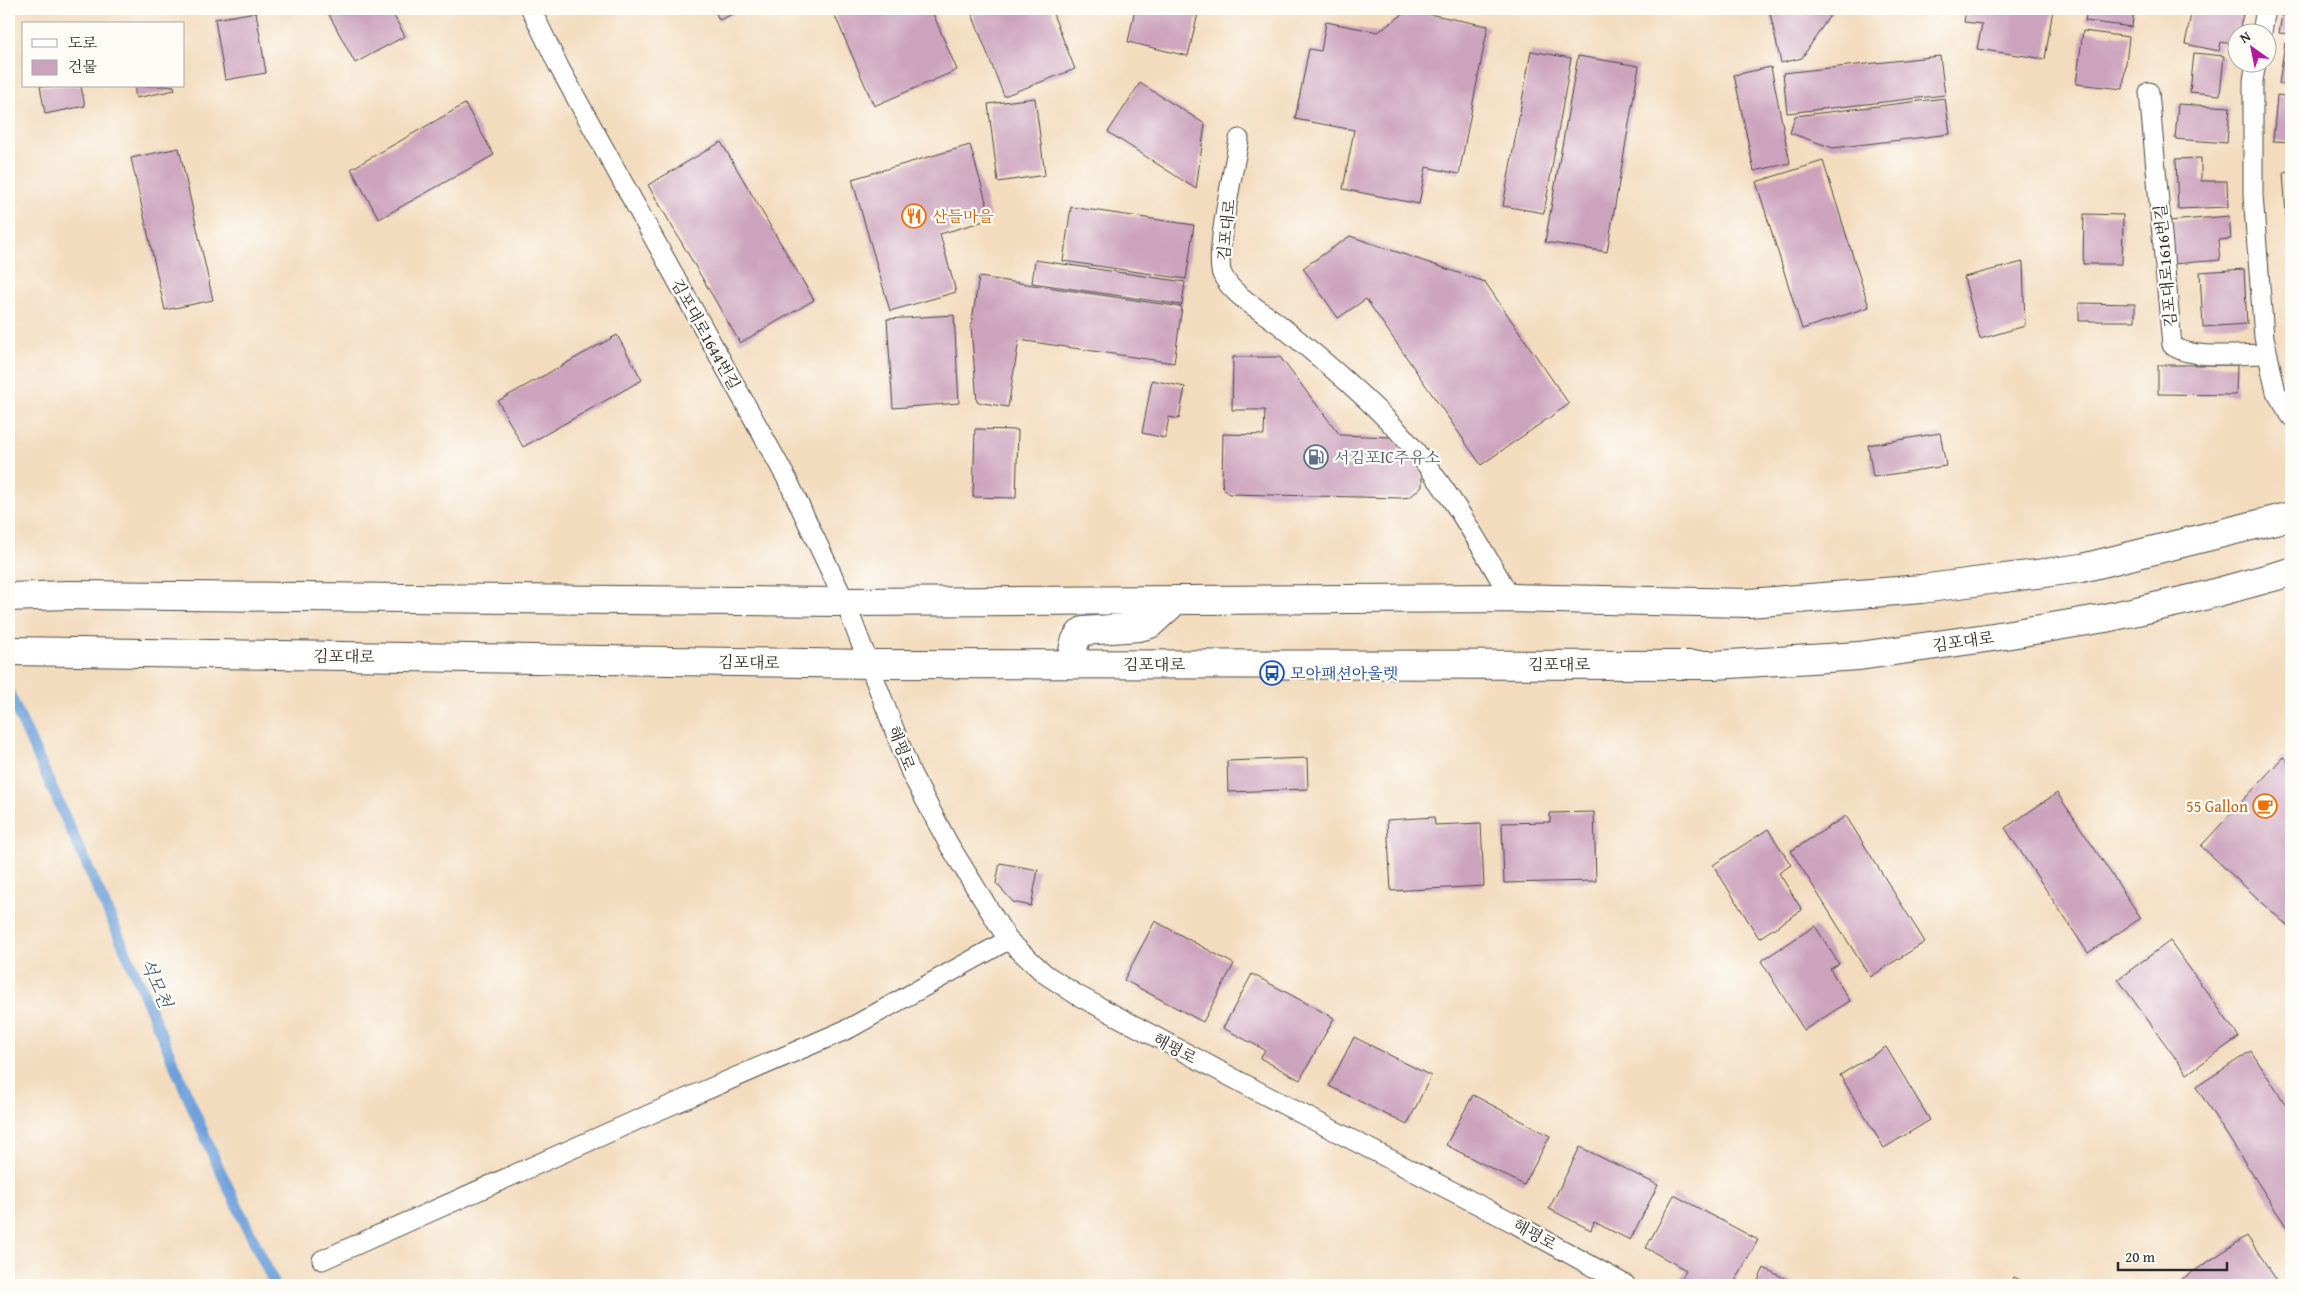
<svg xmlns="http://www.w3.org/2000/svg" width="2300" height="1294" font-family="'Gentium Book Plus','Noto Serif KR',serif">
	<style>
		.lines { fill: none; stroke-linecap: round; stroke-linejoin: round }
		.stream { stroke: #6ea1d9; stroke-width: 11 }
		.building { fill: #cca3bd }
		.lane-casing { stroke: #494641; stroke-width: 21 }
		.primary-casing { stroke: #494641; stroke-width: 30 }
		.lane { stroke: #fff; stroke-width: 19 }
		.primary { stroke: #fff; stroke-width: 28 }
		.labels { text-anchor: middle; stroke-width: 4.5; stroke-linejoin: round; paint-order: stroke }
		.food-label { font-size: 16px; fill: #c56008; stroke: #fdfcf7; text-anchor: start }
		.street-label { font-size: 16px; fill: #2b2b2b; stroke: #fdfcf7 }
		.service-label { font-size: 16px; fill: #4e5e75; stroke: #fdfcf7; text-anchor: start }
		.transit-label { font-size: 16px; fill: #164399; stroke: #fdfcf7; text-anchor: start }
		.water-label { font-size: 18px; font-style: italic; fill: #465a71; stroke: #fdfcf7 }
	</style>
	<rect width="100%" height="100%" fill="#fdfcf7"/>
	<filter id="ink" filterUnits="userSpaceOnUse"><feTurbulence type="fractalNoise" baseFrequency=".02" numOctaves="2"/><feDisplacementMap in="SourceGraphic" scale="10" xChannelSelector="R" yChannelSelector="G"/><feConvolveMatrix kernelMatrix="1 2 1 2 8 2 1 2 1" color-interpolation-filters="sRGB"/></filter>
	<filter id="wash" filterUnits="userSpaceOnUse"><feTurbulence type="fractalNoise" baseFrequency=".0096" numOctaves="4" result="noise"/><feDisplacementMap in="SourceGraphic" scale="20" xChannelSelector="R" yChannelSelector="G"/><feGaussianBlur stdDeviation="1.12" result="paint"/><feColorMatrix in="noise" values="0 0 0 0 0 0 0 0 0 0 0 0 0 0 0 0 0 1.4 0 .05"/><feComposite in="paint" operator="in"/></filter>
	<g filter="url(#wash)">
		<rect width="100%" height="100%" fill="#f3dcbe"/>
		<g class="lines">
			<path class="stream" d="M9,693L123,945L216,1162L275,1285"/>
		</g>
		<g id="blocks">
			<g class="building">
				<path d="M326,9H390L405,36L355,63Z"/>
				<path d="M714,9H745L719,20Z"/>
				<path d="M832,9H931L957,70L874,106Z"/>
				<path d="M970,9H1051L1075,69L1004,96Z"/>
				<path d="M1135,9H1199L1188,56L1128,42Z"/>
				<path d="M1769,9H1834L1802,58L1781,63Z"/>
				<path d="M1966,9H2053L2045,59L1977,49L1982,24L1964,22Z"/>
				<path d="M2087,9H2134L2132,27L2085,21Z"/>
				<path d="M2192,9H2244L2239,32H2238L2237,45L2221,42L2219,51L2185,44Z"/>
				<path d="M2283,9H2291V34L2279,33Z"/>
				<path d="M1409,10L1488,26L1459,174L1426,167L1419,204L1343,189L1354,130L1295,119L1309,49L1321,51L1326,22L1378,32Z"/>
				<path d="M256,12L266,73L225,80L215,19Z"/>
				<path d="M2083,31L2129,37L2123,89L2076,84Z"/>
				<path d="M2285,43H2291V86L2279,84Z"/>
				<path d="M1531,51L1571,58L1544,213L1503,206Z"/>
				<path d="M2194,53L2224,56L2220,95L2190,92Z"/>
				<path d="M1578,56L1639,66L1607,252L1545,242Z"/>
				<path d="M1940,56L1945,95L1787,113L1783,73Z"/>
				<path d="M1771,67L1790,163L1754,171L1734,75Z"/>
				<path d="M1140,83L1205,124L1196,189L1108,132Z"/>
				<path d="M40,86H81L85,106L45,114Z"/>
				<path d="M134,86H174L175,90L136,98Z"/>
				<path d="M2277,95L2291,97V142L2273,141Z"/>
				<path d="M1035,98L1045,175L998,182L988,104Z"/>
				<path d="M1945,98L1950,134L1833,148L1790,133L1795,116Z"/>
				<path d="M465,104L494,155L379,219L351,169Z"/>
				<path d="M2178,104L2230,107L2227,143L2175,139Z"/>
				<path d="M721,142L814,300L740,343L648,185Z"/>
				<path d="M970,145L991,219L940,234L956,292L890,311L852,179Z"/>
				<path d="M179,148L213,300L165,310L131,158Z"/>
				<path d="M2201,158V181H2227L2228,207L2178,209L2176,159Z"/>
				<path d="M1823,161L1869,307L1802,329L1756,182Z"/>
				<path d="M2291,172V256H2289L2283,173Z"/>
				<path d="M1071,207L1194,225L1186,279L1063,261Z"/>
				<path d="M2084,214L2123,215L2122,264H2083Z"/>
				<path d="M2229,216L2231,239L2218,240L2220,260L2173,264L2169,221Z"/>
				<path d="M1350,236L1485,282L1569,404L1481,465L1366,299L1338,318L1303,268Z"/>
				<path d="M1035,260L1185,282L1182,305L1032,283Z"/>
				<path d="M2023,262L2025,326L1980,339L1964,277Z"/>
				<path d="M2244,269L2247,324L2203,327L2200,272Z"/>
				<path d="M979,277L1182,307L1174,363L1019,340L1008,407L977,402L971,326Z"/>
				<path d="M2079,303L2135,304V321H2079Z"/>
				<path d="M954,315L959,403L893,408L887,319Z"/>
				<path d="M617,335L642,380L523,447L498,401Z"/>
				<path d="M1233,357H1280L1340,435L1391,437L1422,472V487L1410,497L1401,498L1229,494L1223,489L1222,481L1223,434L1264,435L1265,410H1232Z"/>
				<path d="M2158,365H2237L2236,395L2158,394Z"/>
				<path d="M1152,380L1185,387L1179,419L1169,417L1165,438L1142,433Z"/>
				<path d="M975,429L1018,430L1016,498L973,497Z"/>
				<path d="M1940,433L1946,466L1873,477L1868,445Z"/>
				<path d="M2283,757L2291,765V929L2201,846Z"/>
				<path d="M1307,758L1308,789L1228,792L1227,761Z"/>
				<path d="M2057,793L2141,918L2088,953L2005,828Z"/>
				<path d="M1594,812L1596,881L1504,883L1502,823L1550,822V813Z"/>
				<path d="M1846,816L1925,942L1870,977L1791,851Z"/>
				<path d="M1434,817L1435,825L1481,823L1484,886L1391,891L1387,820Z"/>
				<path d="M1768,829L1791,865L1779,873L1802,910L1759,938L1713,865Z"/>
				<path d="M1000,863L1038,870L1031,906L1013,902L996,883Z"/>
				<path d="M1155,921L1234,964L1203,1022L1124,980Z"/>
				<path d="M1815,926L1839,964L1830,969L1850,1001L1804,1030L1761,961Z"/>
				<path d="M2170,941L2239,1037L2187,1074L2118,979Z"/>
				<path d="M1252,974L1334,1018L1300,1080L1260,1058L1265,1050L1223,1028Z"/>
				<path d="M1354,1037L1431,1076L1407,1125L1329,1086Z"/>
				<path d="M1886,1047L1930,1120L1884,1148L1840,1075Z"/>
				<path d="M2251,1051L2291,1113V1234L2196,1087Z"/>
				<path d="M1473,1095L1550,1136L1524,1185L1446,1145Z"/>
				<path d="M1580,1147L1658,1185L1630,1240L1594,1222L1591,1230L1549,1209Z"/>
				<path d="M1674,1195L1758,1240L1733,1285H1696L1682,1278L1686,1270L1646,1248Z"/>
				<path d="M2247,1236L2280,1285H2173Z"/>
				<path d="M1764,1268L1798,1285H1756Z"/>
				<path d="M2014,1277L2030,1285H2009Z"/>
			</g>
		</g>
	</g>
	<g filter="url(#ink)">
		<use href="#blocks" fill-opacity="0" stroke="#494641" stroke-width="1"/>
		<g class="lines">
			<g class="lane-casing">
				<g id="lane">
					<path d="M531,9L559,67L788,481L845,602L911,773L948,843L1008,940L1045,974L1077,995L1265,1095L1514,1223L1626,1285"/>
					<path d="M2262,32L2266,9"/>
					<path d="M2256,62L2253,81V195L2264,337L2276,392L2291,416"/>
					<path d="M2149,92L2172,345C2190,360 2243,354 2266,354"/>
					<path d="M1239,139C1235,164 1214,255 1222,274C1232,296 1263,311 1281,326C1322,359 1363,394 1399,432C1445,482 1477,540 1511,598"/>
					<path d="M322,1260L655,1112L850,1028L1008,940"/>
				</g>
			</g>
			<g class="primary-casing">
				<g id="primary">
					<path d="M9,597L68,595L845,602L1511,598L1749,603L1921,589L2082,568L2291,516"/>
					<path d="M9,651L870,664L1714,665L1859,656L1993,637L2105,618L2200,597L2291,572"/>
					<path d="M1073,664C1073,651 1072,640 1083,631L1139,627L1150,624L1176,600"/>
				</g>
			</g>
			<use href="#lane" class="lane"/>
			<use href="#primary" class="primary"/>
		</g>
	</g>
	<defs>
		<g id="restaurant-ring" transform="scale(1.25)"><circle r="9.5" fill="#fdfcf7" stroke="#e8710a" stroke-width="1.5"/><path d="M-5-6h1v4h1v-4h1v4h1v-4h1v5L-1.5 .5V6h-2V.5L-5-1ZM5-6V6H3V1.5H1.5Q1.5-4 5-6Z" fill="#e8710a"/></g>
		<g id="fuel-ring" transform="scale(1.25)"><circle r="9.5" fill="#fdfcf7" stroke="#5c6f8a" stroke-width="1.5"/><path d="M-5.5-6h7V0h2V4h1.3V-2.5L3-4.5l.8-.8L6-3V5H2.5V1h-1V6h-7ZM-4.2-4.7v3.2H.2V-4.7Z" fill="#5c6f8a"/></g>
		<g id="bus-ring" transform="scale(1.25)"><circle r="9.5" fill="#fdfcf7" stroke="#1a4fb4" stroke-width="1.5"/><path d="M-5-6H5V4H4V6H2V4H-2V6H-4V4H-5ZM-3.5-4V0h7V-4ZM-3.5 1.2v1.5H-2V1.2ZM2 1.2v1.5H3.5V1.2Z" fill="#1a4fb4"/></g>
		<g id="cafe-ring" transform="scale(1.25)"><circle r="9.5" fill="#fdfcf7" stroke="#e8710a" stroke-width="1.5"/><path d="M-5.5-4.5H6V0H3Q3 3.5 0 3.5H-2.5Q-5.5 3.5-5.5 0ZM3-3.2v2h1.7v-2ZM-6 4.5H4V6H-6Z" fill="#e8710a"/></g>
	</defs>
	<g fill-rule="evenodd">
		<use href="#restaurant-ring" x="914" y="216"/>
		<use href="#fuel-ring" x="1316" y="457"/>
		<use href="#bus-ring" x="1272" y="673"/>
		<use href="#cafe-ring" x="2265" y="806"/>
	</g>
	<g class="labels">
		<g class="food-label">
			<text x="932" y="222">산들마을</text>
			<text x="2248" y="812" text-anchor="end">55 Gallon</text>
		</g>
		<g class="street-label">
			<text transform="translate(1226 230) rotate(-84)" y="6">김포대로</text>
			<text transform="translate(2165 266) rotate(-95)" y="6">김포대로1616번길</text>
			<text transform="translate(706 334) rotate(61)" y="6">김포대로1644번길</text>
			<text transform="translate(1963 641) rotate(-8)" y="6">김포대로</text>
			<text transform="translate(344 656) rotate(1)" y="6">김포대로</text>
			<text transform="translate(749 662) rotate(1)" y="6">김포대로</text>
			<text x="1154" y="670">김포대로</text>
			<text x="1559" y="670">김포대로</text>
			<text transform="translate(902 748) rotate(69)" y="6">해평로</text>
			<text transform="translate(1175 1048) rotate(28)" y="6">해평로</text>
			<text transform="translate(1535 1234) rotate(29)" y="6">해평로</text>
		</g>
		<g class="service-label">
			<text x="1334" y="463">서김포IC주유소</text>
		</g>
		<g class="transit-label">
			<text x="1290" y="679">모아패션아울렛</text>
		</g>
		<g class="water-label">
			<text transform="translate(156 983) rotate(66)" y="6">석모천</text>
		</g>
	</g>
	<rect width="2300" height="1294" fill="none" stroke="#fdfcf7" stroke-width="30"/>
	<rect x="22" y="22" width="162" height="65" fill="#fdfcf7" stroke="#a9a8a5"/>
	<rect x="32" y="39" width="25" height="8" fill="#ffffff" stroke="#a9a8a5"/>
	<text x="68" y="48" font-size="15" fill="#2b2b2b">도로</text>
	<rect x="32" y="60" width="25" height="15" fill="#cca3bd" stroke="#a9a8a5"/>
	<text x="68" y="72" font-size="15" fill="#2b2b2b">건물</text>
	<g transform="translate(2252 48) rotate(327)"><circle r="24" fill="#fdfcf7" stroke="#a9a8a5"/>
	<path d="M0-4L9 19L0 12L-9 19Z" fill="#b5179e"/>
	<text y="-8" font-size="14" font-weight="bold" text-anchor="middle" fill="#2b2b2b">N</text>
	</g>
	<path d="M2118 1262v8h109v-8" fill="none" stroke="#2b2b2b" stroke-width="2.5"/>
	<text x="2125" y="1262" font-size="15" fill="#2b2b2b" stroke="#fdfcf7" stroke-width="4" paint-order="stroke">20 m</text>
</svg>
